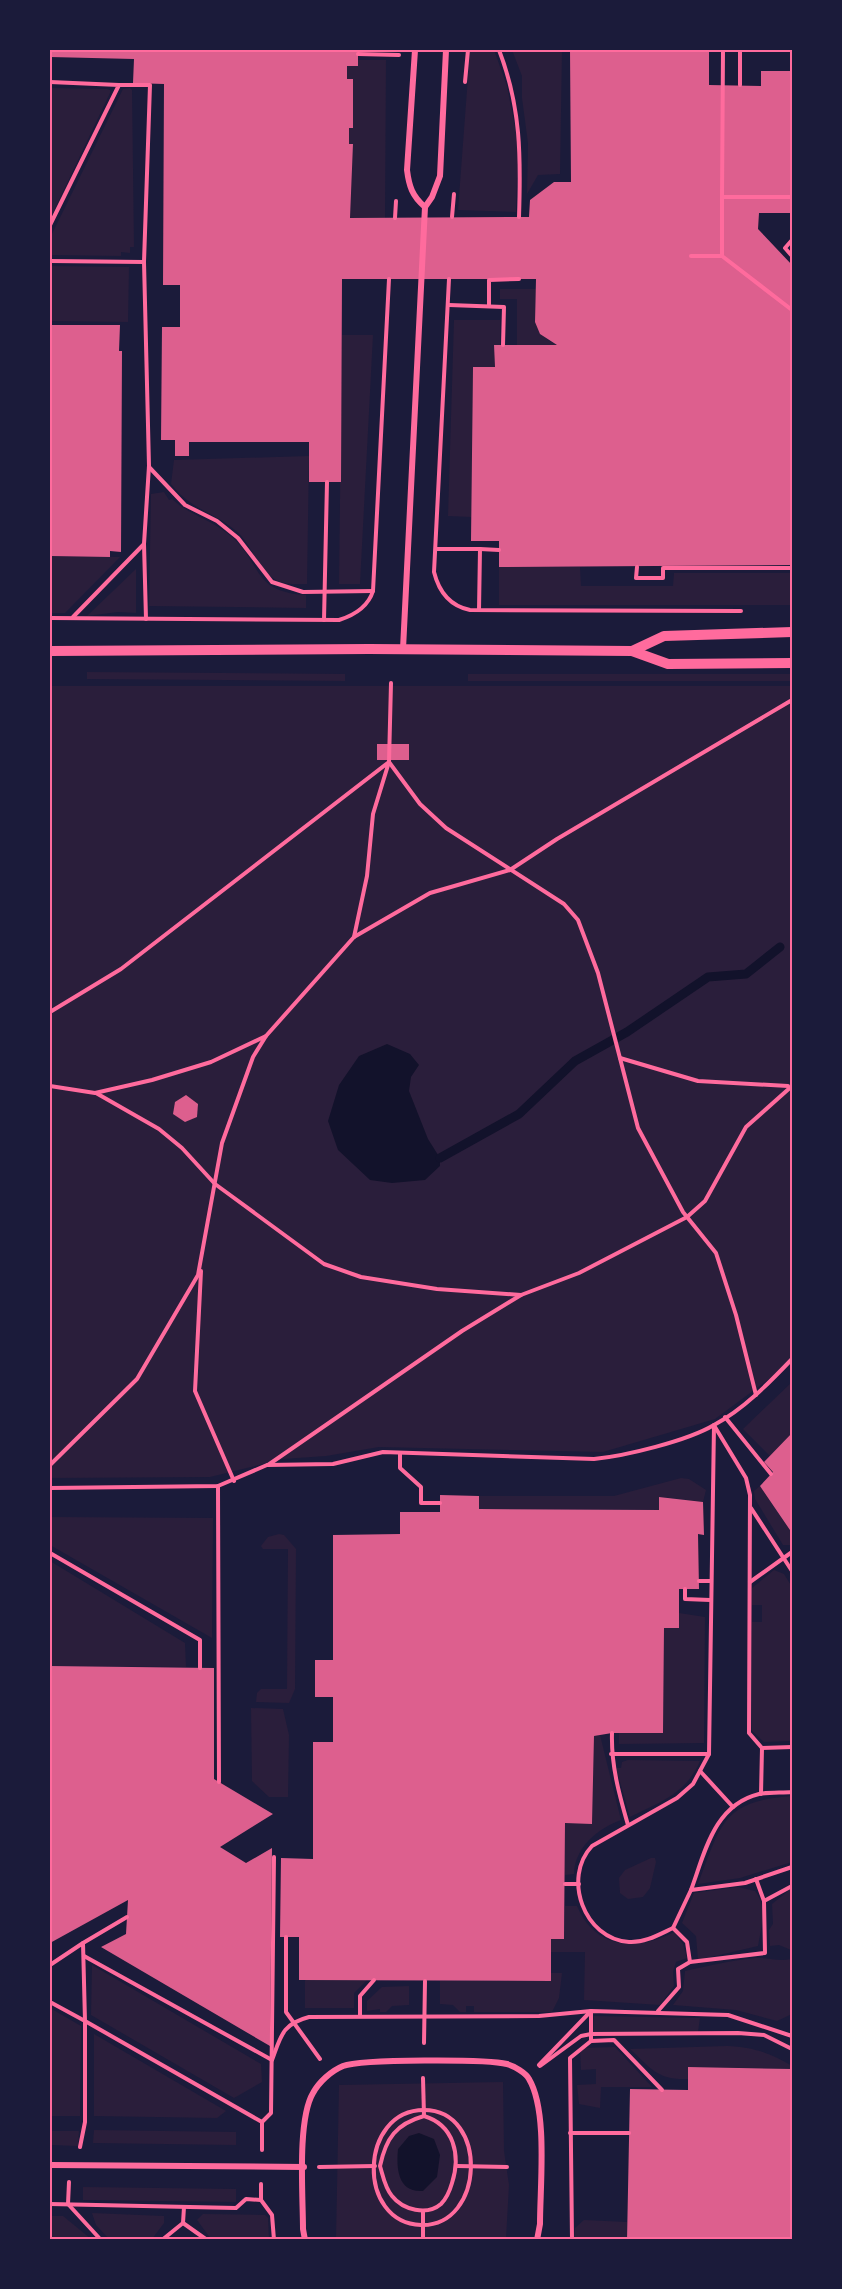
<svg xmlns="http://www.w3.org/2000/svg" width="842" height="2289" font-family="'Space Grotesk',sans-serif">
	<style>
		.green { fill: #2a1e3b }
		.water { fill: #12122b }
		.lines { fill: none; stroke-linecap: round; stroke-linejoin: round }
		.stream { stroke: #12122b; stroke-width: 9 }
		.building { fill: #dd5f8e }
		.path { stroke: #ff6b9d; stroke-width: 4 }
		.minor { stroke: #ff6b9d; stroke-width: 6 }
		.tertiary { stroke: #ff6b9d; stroke-width: 10 }
		.neatline { fill: none; stroke: #ff6b9d; stroke-width: 2 }
	</style>
	<rect width="100%" height="100%" fill="#1b1b3a"/>
	<g class="green">
		<path d="M470,50H494L507,86L518,143L516,212L458,210Z"/>
		<path d="M512,50H562L560,174L538,175L527,194L528,143L522,98V76Z"/>
		<path d="M358,60H386L385,218H350L353,145L349,144V128H353V79H347V66H358Z"/>
		<path d="M50,88L107,89L110,90V93L50,219Z"/>
		<path d="M130,88L132,90L134,247H130V253L121,252V256L50,255V238L123,89Z"/>
		<path d="M50,266L129,267L128,322L50,321Z"/>
		<path d="M500,289H536C535,315 530,332 557,345H517V299H500Z"/>
		<path d="M454,320H500V345H494L495,367H473L471,517L448,516Z"/>
		<path d="M342,335H373L360,584H339Z"/>
		<path d="M309,456L307,584C297,584 285,585 276,580C256,569 252,543 235,530C212,511 190,509 171,484L174,460Z"/>
		<path d="M164,492L169,500L172,499C188,514 209,519 227,533C263,560 249,592 306,595V608L149,606L151,494Z"/>
		<path d="M50,556L120,557L65,613H50Z"/>
		<path d="M499,567H580L581,586H673L674,573H792V605H499Z"/>
		<path d="M136,569V613L118,612L87,616Z"/>
		<path d="M87,672L345,674V681L87,679Z"/>
		<rect x="468" y="674" width="324" height="7"/>
		<path d="M50,686H792V1362L715,1419L603,1452L379,1447L326,1456L283,1459L210,1477L50,1478Z"/>
		<path d="M792,1382V1433L770,1456L743,1429Z"/>
		<path d="M681,1478L689,1479L706,1490L703,1502L660,1497L659,1510L479,1509V1496H614Z"/>
		<path d="M760,1486L792,1533V1545H783L755,1499L754,1491Z"/>
		<path d="M50,1517L213,1518L212,1638L50,1545Z"/>
		<path d="M279,1534L284,1535L296,1549L295,1689L289,1703L256,1702L257,1693L261,1689H287L288,1549H263L261,1546L268,1537Z"/>
		<path d="M50,1561L185,1643L186,1667L50,1666Z"/>
		<path d="M774,1570L784,1574L792,1587V1741L764,1742L752,1731V1622H762V1605H752V1588Z"/>
		<path d="M679,1613L705,1617L704,1743L619,1744V1733H663L664,1628H679Z"/>
		<path d="M251,1708L283,1709L289,1735L288,1797H269L252,1781Z"/>
		<path d="M600,1735L621,1820C597,1829 575,1847 574,1874L565,1875V1823H592L594,1736Z"/>
		<path d="M628,1760L700,1761C686,1794 660,1802 630,1817L616,1768H621L622,1762Z"/>
		<path d="M792,1796V1862L740,1878L698,1884C721,1824 722,1801 792,1796Z"/>
		<path d="M651,1858H655L656,1862L650,1888L643,1897L628,1899L620,1893L619,1878L625,1870Z"/>
		<path d="M738,1887L755,1891C768,1907 761,1928 758,1946L698,1960L696,1936L682,1923L694,1893Z"/>
		<path d="M792,1888V2014L777,2021L736,2010L673,2005L683,1991L685,1971C708,1966 732,1960 755,1958C768,1957 778,1962 791,1959V1950L779,1945L770,1946L769,1930L773,1924L772,1904Z"/>
		<path d="M565,1906H577C595,1949 637,1952 674,1932L683,1944L687,1958L676,1962L673,1972L674,1986L660,2005L584,2000L585,1952H551V1939L564,1938Z"/>
		<path d="M92,1965L261,2064L262,2082L234,2098L91,2015Z"/>
		<path d="M551,1973H562L559,1998L552,2012H474V2006H466V2012H460L453,2005L440,2004V1981H550Z"/>
		<path d="M305,1980H367L354,1993V2008H305Z"/>
		<path d="M409,1986V2005L392,2006L386,2012H380V2009L367,2011V2001L382,1987Z"/>
		<path d="M50,2008L81,2026L80,2116H50Z"/>
		<path d="M594,2016L700,2018L698,2032L593,2034Z"/>
		<path d="M94,2034L226,2111L217,2118L94,2116Z"/>
		<path d="M727,2046C753,2047 770,2053 792,2066V2069L688,2067V2079C657,2080 652,2069 630,2049Z"/>
		<path d="M615,2047L652,2087H601L600,2108L579,2104L577,2085L596,2084V2069L581,2070L580,2048Z"/>
		<path d="M503,2082L504,2151L509,2185L506,2239H336L339,2085Z"/>
		<path d="M94,2130L236,2132V2145L93,2143Z"/>
		<path d="M50,2131H79L78,2146L50,2145Z"/>
		<path d="M83,2187L236,2189V2202L83,2200Z"/>
		<path d="M92,2213L164,2216V2223L152,2239L110,2240L96,2225Z"/>
		<path d="M203,2214L265,2215L268,2218L269,2239H211L197,2220Z"/>
		<path d="M50,2216H63L91,2239H50Z"/>
		<path d="M584,2220L627,2222V2239H574L575,2228Z"/>
	</g>
	<g class="water">
		<path d="M387,1044L410,1054L419,1065L411,1077L409,1091L428,1139L440,1158V1166L425,1180L392,1183L370,1180L338,1150L328,1121L339,1085L359,1056Z"/>
		<path d="M419,2133L434,2139L440,2155L437,2177L423,2191C398,2193 396,2169 398,2149L409,2136Z"/>
	</g>
	<g class="lines">
		<path class="stream" d="M440,1158L519,1114L575,1061L627,1032L708,977L746,974L780,947"/>
	</g>
	<g class="building">
		<path d="M50,50H358V66H347V79H353V128H349V144H353L350,218L529,217L530,200L554,182H571L570,50H709V85L761,86V71H792V213H759L758,229L792,265V565L499,567V541H471L473,367H495L494,345H557L540,334L535,322L536,279H342L341,482H309V442H189V456H175V440H161L162,327H180V285H163L164,84L133,83L134,59L50,57Z"/>
		<path d="M50,325H120L119,351H122L121,552L110,551V557L50,556Z"/>
		<rect x="377" y="744" width="32" height="16"/>
		<path d="M186,1095L198,1104L197,1117L185,1122L173,1114L175,1102Z"/>
		<path d="M792,1433V1533L760,1486L773,1472L764,1462Z"/>
		<path d="M440,1495L479,1496V1509L659,1510V1497L703,1502L704,1535L698,1534L699,1589H679V1628H664L663,1733H612L594,1736L592,1824L565,1823L564,1939H551V1981L299,1980V1937H280L281,1858L313,1859V1742H333V1697H315V1660H333V1535L400,1534V1512H440Z"/>
		<path d="M50,1666L214,1668V1779L273,1814L220,1847L246,1863L272,1848L270,2046L101,1947L126,1934L128,1900L50,1943Z"/>
		<path d="M688,2067L792,2069V2240H627L630,2089L688,2090Z"/>
	</g>
	<g class="lines">
		<g class="path">
			<path d="M499,50C521,107 521,157 519,217"/>
			<path d="M740,50V85"/>
			<path d="M358,54L399,55"/>
			<path d="M50,82L119,85L50,225"/>
			<path d="M465,82L468,50"/>
			<path d="M119,85H150L144,262L149,466L144,544L146,619"/>
			<path d="M722,197L723,50"/>
			<path d="M792,197H722V256L792,310"/>
			<path d="M452,217L454,194"/>
			<path d="M395,218L396,201"/>
			<path d="M792,240L785,248L792,256"/>
			<path d="M691,256H722"/>
			<path d="M50,261L144,262"/>
			<path d="M449,279L434,572C439,592 450,606 470,610L741,611"/>
			<path d="M449,305L504,307L503,345"/>
			<path d="M489,306V280L519,279"/>
			<path d="M149,467L185,505L217,521L238,538L272,582L303,592L373,591"/>
			<path d="M437,549H480L479,610"/>
			<path d="M480,549L499,550"/>
			<path d="M637,567L636,578H663V568H792"/>
			<path d="M73,617L144,544"/>
			<path d="M50,618L339,620C355,615 368,607 373,591L389,279"/>
			<path d="M324,620L327,482"/>
			<path d="M391,683L389,762L420,804L446,828L564,904L578,920L598,973L638,1128L683,1212L716,1253L736,1315L756,1395"/>
			<path d="M50,1012L121,969L389,762L373,814L367,876L354,937"/>
			<path d="M620,1058L698,1081L788,1086"/>
			<path d="M50,1086L95,1093L152,1080L211,1062L266,1036L354,937L430,893L510,870L557,839L792,700"/>
			<path d="M96,1093L159,1129L182,1148L215,1184L324,1264L361,1277L437,1289L521,1295L579,1273L687,1217L705,1201L746,1127L792,1086"/>
			<path d="M201,1271L195,1391L234,1481"/>
			<path d="M725,1417L771,1474"/>
			<path d="M715,1427L746,1478L750,1495L749,1733L762,1748L792,1747"/>
			<path d="M400,1453V1468L421,1487V1503H440"/>
			<path d="M50,1465L137,1379L198,1275L222,1143L253,1057L266,1036"/>
			<path d="M268,1465L462,1331L521,1295"/>
			<path d="M218,1486L219,1782"/>
			<path d="M50,1488L218,1486L267,1465L333,1464L383,1452L594,1459C625,1456 687,1441 714,1425C744,1409 769,1383 792,1359"/>
			<path d="M751,1508L792,1571"/>
			<path d="M50,1553L200,1640V1668"/>
			<path d="M699,1581H710"/>
			<path d="M750,1582L792,1552"/>
			<path d="M685,1589V1599L710,1600"/>
			<path d="M612,1733C611,1765 619,1794 628,1825"/>
			<path d="M611,1754H709"/>
			<path d="M700,1771L733,1807"/>
			<path d="M792,1792C782,1793 770,1792 759,1794C714,1805 705,1852 691,1890L745,1883L792,1867"/>
			<path d="M761,1794L762,1748"/>
			<path d="M756,1879L764,1901"/>
			<path d="M565,1884H579"/>
			<path d="M691,1890L673,1928C660,1934 645,1943 629,1942C584,1939 562,1878 592,1846L677,1798L693,1784L709,1754L714,1425"/>
			<path d="M673,1928L687,1942L690,1962"/>
			<path d="M286,1937V2012L320,2059"/>
			<path d="M83,1943L127,1917"/>
			<path d="M84,1956L272,2060C281,2036 282,2024 309,2017L539,2016L591,2011V2041"/>
			<path d="M50,1965L83,1943L85,2021L262,2122"/>
			<path d="M50,2002L85,2021V2122L80,2147"/>
			<path d="M658,2011L679,1987L678,1969L690,1962L765,1953L764,1901L792,1886"/>
			<path d="M360,2016V1996L374,1980"/>
			<path d="M424,2043L425,1981"/>
			<path d="M539,2065L591,2011L728,2015L792,2036"/>
			<path d="M540,2066L581,2036L591,2034L738,2033L764,2035L792,2049"/>
			<path d="M423,2078L424,2116"/>
			<path d="M424,2110C489,2110 485,2227 421,2225C356,2223 359,2110 424,2110Z"/>
			<path d="M424,2116C454,2125 461,2155 452,2183C450,2190 447,2198 441,2204C427,2216 403,2210 392,2196C385,2188 383,2176 380,2166C386,2138 396,2124 424,2116Z"/>
			<path d="M570,2133H629"/>
			<path d="M262,2150V2122L271,2113L274,1857"/>
			<path d="M457,2166L507,2167"/>
			<path d="M319,2167L375,2166"/>
			<path d="M69,2182L68,2204L101,2240"/>
			<path d="M261,2200V2184"/>
			<path d="M50,2204L236,2208L246,2199L261,2200L272,2215L274,2240"/>
			<path d="M184,2207L183,2223L207,2240"/>
			<path d="M423,2211V2240"/>
			<path d="M162,2240L183,2223"/>
			<path d="M572,2240L570,2058L591,2041L614,2040L662,2090"/>
		</g>
		<g class="minor">
			<path d="M415,50L407,170C409,186 412,196 425,207"/>
			<path d="M403,649L425,207L432,197L440,176L446,50"/>
			<path d="M50,2165L304,2167"/>
			<path d="M305,2240L303,2229C303,2196 297,2120 313,2093C319,2082 331,2071 343,2066C361,2059 487,2059 507,2064C514,2066 526,2073 529,2079C548,2111 540,2185 540,2224L537,2240"/>
		</g>
		<g class="tertiary">
			<path d="M50,651L369,649L632,651L668,664L792,663"/>
			<path d="M632,651L664,636L792,632"/>
		</g>
	</g>
	<rect width="842" height="2289" fill="none" stroke="#1b1b3a" stroke-width="102"/>
	<rect x="51" y="51" width="740" height="2187" class="neatline"/>
</svg>
